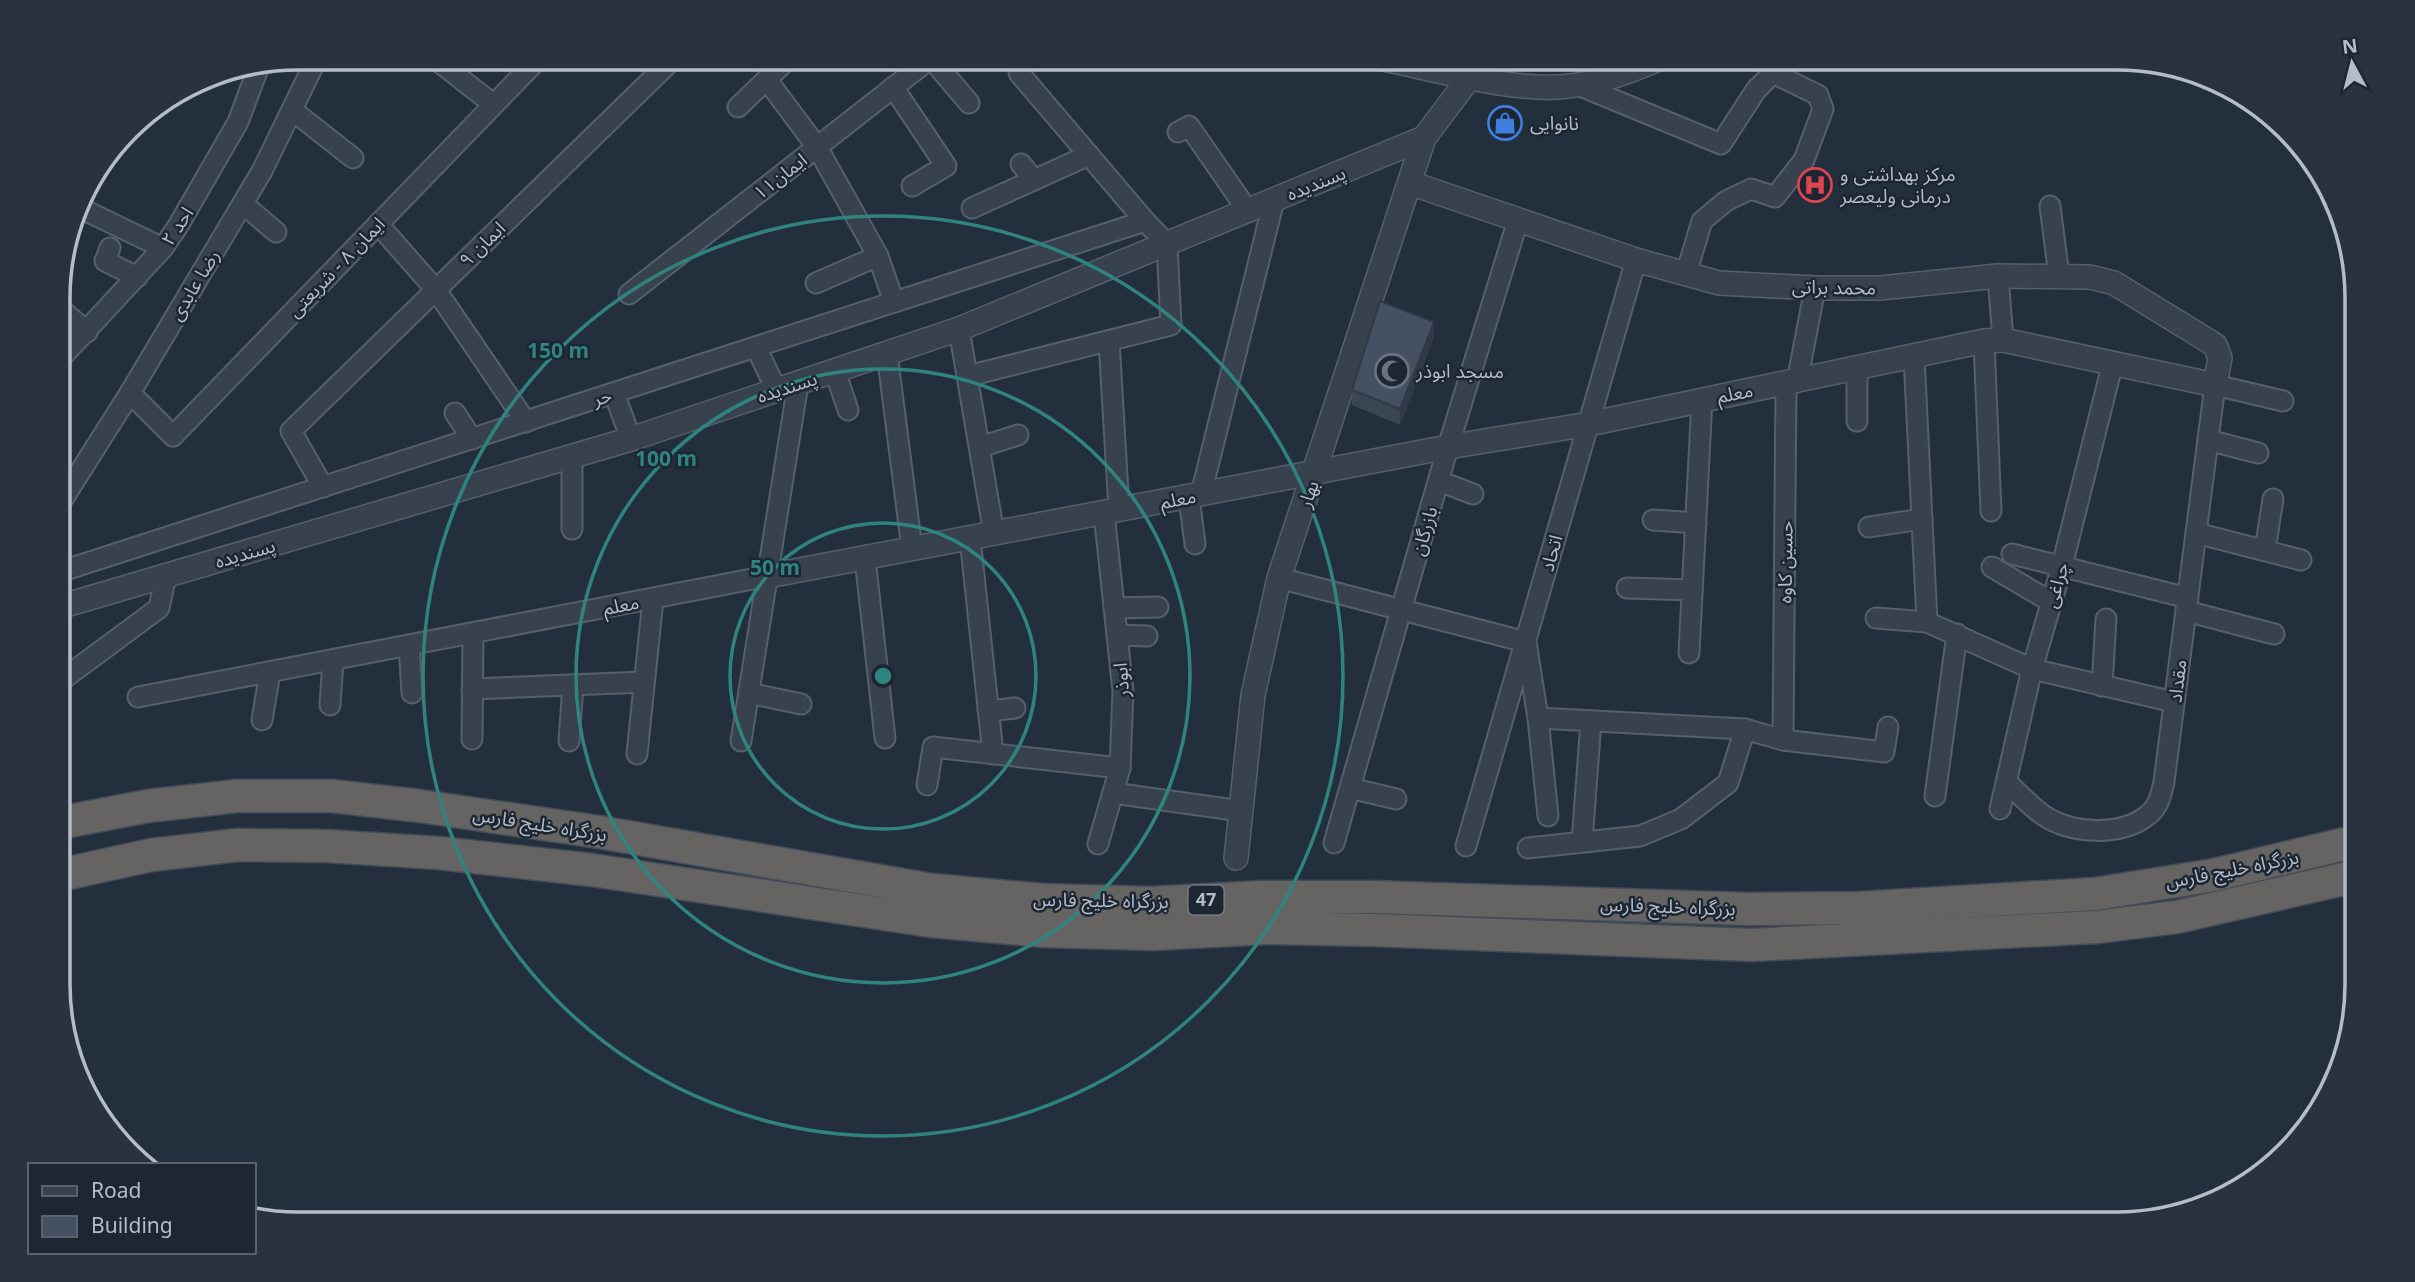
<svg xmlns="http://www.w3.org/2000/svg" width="2415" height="1282" font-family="'Noto Sans','Noto Sans Arabic',sans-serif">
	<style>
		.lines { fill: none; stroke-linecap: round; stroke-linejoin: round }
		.minor-casing { stroke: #565f6c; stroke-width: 23 }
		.tertiary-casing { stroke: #565f6c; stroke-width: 26 }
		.trunk-casing { stroke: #434c59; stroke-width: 35 }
		.minor { stroke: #38414e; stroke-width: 19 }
		.tertiary { stroke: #38414e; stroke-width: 23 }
		.trunk { stroke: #656462; stroke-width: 32 }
		.wall { fill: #3b4654 }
		.shaded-wall { fill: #303945 }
		.building { fill: #455162; stroke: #303945; stroke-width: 2 }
		.ring { fill: none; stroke: #308480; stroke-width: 3.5 }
		.labels { text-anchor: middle; stroke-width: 5; stroke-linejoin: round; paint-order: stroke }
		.shield { fill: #1d2633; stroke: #878f9c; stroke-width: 2 }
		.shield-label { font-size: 18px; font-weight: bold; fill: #b4bcc9 }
		.poi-label { font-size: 19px; fill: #b4bcc9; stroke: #1d2633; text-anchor: start }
		.street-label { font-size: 19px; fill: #b4bcc9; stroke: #1d2633 }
		.rim { fill: none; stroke: #b4bcc9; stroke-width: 3.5 }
		.centre { fill: #308480; stroke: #1d2633; stroke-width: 3.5 }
		.ring-label { font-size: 21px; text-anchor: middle; font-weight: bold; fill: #308480; stroke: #1d2633; stroke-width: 5; stroke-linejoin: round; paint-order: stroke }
	</style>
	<rect width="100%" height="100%" fill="#242f3e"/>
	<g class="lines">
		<g class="minor-casing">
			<g id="minor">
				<path d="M434,58L493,104"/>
				<path d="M513,58L528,68"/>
				<path d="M931,58L969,103"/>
				<path d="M1470,77L1479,58"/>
				<path d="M767,80L817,147L878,256L894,302"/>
				<path d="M1578,85L1721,144L1756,90L1773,73L1818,95L1823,109L1804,160L1775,197L1751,189L1726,201L1702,221L1686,274"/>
				<path d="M893,87L946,166L912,186"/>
				<path d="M738,107L789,58"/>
				<path d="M292,110L353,158"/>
				<path d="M1178,132L1189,126L1248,211"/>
				<path d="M1021,164L1034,180"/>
				<path d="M243,204L276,232"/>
				<path d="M2050,206L2059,276"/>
				<path d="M78,207L163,248"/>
				<path d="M972,208L1089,155"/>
				<path d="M378,224L436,290L526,422"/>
				<path d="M110,248L105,261L137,277"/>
				<path d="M1998,276L2003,340"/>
				<path d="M816,283L878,256"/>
				<path d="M629,294L931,58"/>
				<path d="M58,307L87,332"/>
				<path d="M959,329L994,534"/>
				<path d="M1109,341L1119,510"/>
				<path d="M1984,341L1991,511"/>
				<path d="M756,347L777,391"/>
				<path d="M887,353L912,549"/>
				<path d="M1914,356L1927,622"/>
				<path d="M58,361L163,248L178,226L238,122L259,66"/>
				<path d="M835,371L848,410"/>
				<path d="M968,376L1171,325L1167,244L1145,221L1019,73"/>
				<path d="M1797,382L1815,288"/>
				<path d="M130,393L173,436L539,58"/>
				<path d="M614,393L631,439"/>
				<path d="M455,413L472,439"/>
				<path d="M1857,421V368"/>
				<path d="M2208,440L2258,453"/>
				<path d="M980,447L1018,435"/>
				<path d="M572,457V529"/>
				<path d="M1439,481L1473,494"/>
				<path d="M323,487L291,431L674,58"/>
				<path d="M1201,494L1274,200"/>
				<path d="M1189,497L1195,544"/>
				<path d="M59,505L130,393L262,171L317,58"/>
				<path d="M1653,520L1696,523"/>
				<path d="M1869,527L1922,519"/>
				<path d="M2196,533L2301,560"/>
				<path d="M970,538L993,754"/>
				<path d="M2265,550L2273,499"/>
				<path d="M2012,554L2188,598"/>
				<path d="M865,558L885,738"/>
				<path d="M1992,567L2051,602"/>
				<path d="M59,572L1145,221"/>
				<path d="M1279,578L1526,642L1538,718L1548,816"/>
				<path d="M1627,588L1692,590"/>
				<path d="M1114,608L1158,607"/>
				<path d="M2186,611L2274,634"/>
				<path d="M1876,618L1927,622L2032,669L2174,702"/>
				<path d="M1117,635L1147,636"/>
				<path d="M409,645L412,693"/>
				<path d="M1689,653L1702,399"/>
				<path d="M59,682L159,608L166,575"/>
				<path d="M2102,686L2106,619"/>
				<path d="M472,689L644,682"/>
				<path d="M749,693L801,704"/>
				<path d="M138,697L768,576"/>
				<path d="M330,705L333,660"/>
				<path d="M988,711L1015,708"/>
				<path d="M1538,718L1745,729L1783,740L1884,752L1888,727"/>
				<path d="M262,720L270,672"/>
				<path d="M472,739L473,633"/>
				<path d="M1783,740L1786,384"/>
				<path d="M569,741L573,685"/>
				<path d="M741,741L798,384"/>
				<path d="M637,754L653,599"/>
				<path d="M2007,782C2018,793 2030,806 2043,815C2071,834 2121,837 2148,815C2159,807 2161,794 2164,782L2215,385L2283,401"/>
				<path d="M927,785L933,747L1120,768"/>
				<path d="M1350,788L1396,799"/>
				<path d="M1113,793L1241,811"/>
				<path d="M1935,796L1957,634"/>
				<path d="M2000,809L2032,669L2062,566L2113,362"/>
				<path d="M1582,842L1591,721"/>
				<path d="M1334,843L1448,447L1518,220"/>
				<path d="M1098,844L1120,768L1123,691L1104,513"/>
				<path d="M1466,846L1636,260"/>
				<path d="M1528,848L1640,836L1681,819L1728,783L1745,729"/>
			</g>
		</g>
		<g class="tertiary-casing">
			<g id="tertiary">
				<path d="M1378,58C1430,68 1483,84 1537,87C1580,90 1623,75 1661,58"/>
				<path d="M768,576L1448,447L1589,424L1984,341L2003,340L2215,385L2220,358L2215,345L2114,283L2090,277L1998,276L1880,288H1815L1719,283L1636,260L1410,183"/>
				<path d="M59,607L631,439L959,329L1424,138L1470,77"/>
				<path d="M1236,858L1253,695L1279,578L1424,138"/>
			</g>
		</g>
		<g class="trunk-casing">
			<g id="trunk">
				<path d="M59,823L148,806L237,796H332L420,806L599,832L932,890L1042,900L1151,903L1263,897H1373L1748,909L1859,908L2095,894L2214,875L2357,841"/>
				<path d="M60,875L151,855L238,845L326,846L439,853L592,870L931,921L1044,931L1153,934L1267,928L1374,930L1752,945L2097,927L2177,917L2357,876"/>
			</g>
		</g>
		<use href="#minor" class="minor"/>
		<use href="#tertiary" class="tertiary"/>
		<use href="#trunk" class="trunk"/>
	</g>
	<path class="wall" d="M1434,337L1400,425L1352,405V390Z"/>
	<path class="shaded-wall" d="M1434,322V337L1400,425V409Z"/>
	<path class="building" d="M1380,301L1434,322L1400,409L1352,390Z"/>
	<g class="ring">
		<circle cx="883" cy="676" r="153"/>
		<circle cx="883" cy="676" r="307"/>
		<circle cx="883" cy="676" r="460"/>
	</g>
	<defs>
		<g id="shop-ring" transform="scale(1.75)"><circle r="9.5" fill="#1d2633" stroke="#3f7fe0" stroke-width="1.5"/><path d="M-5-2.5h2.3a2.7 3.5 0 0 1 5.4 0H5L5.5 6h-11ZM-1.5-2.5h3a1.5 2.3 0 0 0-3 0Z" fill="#3f7fe0"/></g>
		<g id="hospital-ring" transform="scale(1.75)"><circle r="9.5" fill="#1d2633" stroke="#e0444e" stroke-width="1.5"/><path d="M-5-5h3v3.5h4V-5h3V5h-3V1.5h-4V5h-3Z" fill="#e0444e"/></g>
		<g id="mosque-ring" transform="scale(1.75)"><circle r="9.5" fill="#1d2633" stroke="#6b7280" stroke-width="1.5"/><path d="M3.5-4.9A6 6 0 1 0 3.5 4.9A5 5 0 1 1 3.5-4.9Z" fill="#6b7280"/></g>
	</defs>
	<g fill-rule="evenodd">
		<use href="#shop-ring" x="1505" y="123"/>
		<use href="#hospital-ring" x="1815" y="185"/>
		<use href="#mosque-ring" x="1392" y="371"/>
	</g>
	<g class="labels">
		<rect class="shield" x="1188.5" y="885.5" width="35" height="29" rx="5"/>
		<g class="shield-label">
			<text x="1206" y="906">47</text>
		</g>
		<g class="poi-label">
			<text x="1530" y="130">نانوایی</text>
			<text x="1840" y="181">مرکز بهداشتی و<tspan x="1840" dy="22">درمانی ولیعصر</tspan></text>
			<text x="1416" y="378">مسجد ابوذر</text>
		</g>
		<g class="street-label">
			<text transform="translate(780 176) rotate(-38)" y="7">ایمان۱۱</text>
			<text transform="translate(1316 183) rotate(-22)" y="7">پسندیده</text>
			<text transform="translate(177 226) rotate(-57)" y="7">احد ۲</text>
			<text transform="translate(482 244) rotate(-44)" y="7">ایمان ۹</text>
			<text transform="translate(336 267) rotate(-46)" y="7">ایمان ۸ - شریعتی</text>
			<text transform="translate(194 285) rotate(-59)" y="7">رضا عابدی</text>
			<text transform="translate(1834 287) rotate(1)" y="7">محمد براتی</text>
			<text transform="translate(787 387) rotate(-18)" y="7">پسندیده</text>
			<text transform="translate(1735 393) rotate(-11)" y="7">معلم</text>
			<text transform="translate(602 397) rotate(-18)" y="7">حر</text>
			<text transform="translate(1308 494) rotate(-71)" y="7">بهار</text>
			<text transform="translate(1178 499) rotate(-11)" y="7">معلم</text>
			<text transform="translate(1424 531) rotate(-74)" y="7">بازرگان</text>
			<text transform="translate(245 553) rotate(-16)" y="7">پسندیده</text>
			<text transform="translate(1551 553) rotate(-74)" y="7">اتحاد</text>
			<text transform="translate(1785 562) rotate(-89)" y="7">حسین کاوه</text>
			<text transform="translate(2056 585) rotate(-74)" y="7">چراغی</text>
			<text transform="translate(621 605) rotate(-11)" y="7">معلم</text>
			<text transform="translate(1121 680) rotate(-94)" y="7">ابوذر</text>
			<text transform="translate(2177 681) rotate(-83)" y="7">مقداد</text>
			<text transform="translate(540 824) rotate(9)" y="7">بزرگراه خلیج فارس</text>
			<text transform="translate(2232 869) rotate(-11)" y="7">بزرگراه خلیج فارس</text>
			<text transform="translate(1101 900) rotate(1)" y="7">بزرگراه خلیج فارس</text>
			<text transform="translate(1668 906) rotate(2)" y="7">بزرگراه خلیج فارس</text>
		</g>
	</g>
	<path d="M0 0H2415V1282H0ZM298 70H2117A228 228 0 0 1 2345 298V984A228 228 0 0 1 2117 1212H298A228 228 0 0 1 70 984V298A228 228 0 0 1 298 70Z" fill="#29323f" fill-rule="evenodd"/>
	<path class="rim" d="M298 70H2117A228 228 0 0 1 2345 298V984A228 228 0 0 1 2117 1212H298A228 228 0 0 1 70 984V298A228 228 0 0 1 298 70Z"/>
	<circle cx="883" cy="676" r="10" class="centre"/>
	<g class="ring-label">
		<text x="558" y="358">150 m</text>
		<text x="666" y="466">100 m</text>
		<text x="775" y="575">50 m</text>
	</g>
	<rect x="28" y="1163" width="228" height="91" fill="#1d2633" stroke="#59626f" stroke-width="2"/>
	<rect x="42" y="1186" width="35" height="10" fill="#38414e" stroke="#59626f" stroke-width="2"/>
	<text x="91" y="1198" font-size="21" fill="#b4bcc9">Road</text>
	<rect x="42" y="1216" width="35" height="21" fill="#455162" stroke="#59626f" stroke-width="2"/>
	<text x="91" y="1233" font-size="21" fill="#b4bcc9">Building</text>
	<g transform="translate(2352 63) rotate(353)" stroke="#1d2633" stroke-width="5" paint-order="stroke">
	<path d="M0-5L12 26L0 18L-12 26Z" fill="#b4bcc9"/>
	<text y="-10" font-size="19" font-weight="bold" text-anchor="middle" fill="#b4bcc9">N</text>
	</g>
</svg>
